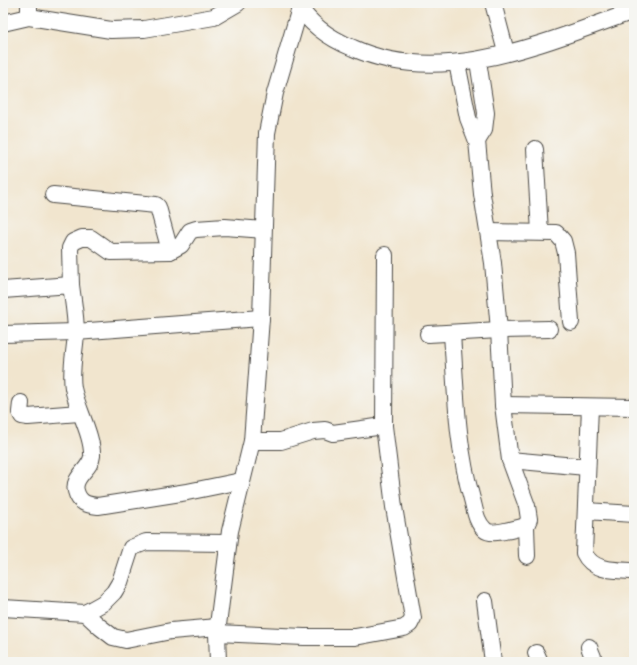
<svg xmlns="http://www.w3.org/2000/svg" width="637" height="665" font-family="Caveat,sans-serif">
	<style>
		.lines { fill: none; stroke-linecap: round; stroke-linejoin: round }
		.minor-casing { stroke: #494743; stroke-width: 18 }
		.minor { stroke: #fff; stroke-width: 16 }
	</style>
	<rect width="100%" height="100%" fill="#f6f6f2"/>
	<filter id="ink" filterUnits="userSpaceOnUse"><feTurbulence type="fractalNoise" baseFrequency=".025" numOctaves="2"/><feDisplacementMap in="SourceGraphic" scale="8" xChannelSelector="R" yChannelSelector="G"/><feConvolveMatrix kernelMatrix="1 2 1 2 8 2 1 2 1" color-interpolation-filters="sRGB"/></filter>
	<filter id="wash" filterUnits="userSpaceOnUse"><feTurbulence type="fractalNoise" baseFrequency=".012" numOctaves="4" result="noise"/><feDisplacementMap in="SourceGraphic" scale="16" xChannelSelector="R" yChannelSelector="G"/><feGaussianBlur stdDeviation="0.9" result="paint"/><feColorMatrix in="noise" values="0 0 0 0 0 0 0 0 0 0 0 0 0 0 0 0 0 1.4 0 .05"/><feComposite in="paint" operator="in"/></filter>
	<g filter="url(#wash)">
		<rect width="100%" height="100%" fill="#f1e5ce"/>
	</g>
	<g filter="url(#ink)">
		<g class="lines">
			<g class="minor-casing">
				<g id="minor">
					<path d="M297,3C309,24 331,39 353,48C443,89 547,41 634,11"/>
					<path d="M493,3L506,52"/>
					<path d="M29,17V3"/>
					<path d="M3,23L29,17L111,30L144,29L214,17L238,3"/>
					<path d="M457,63L468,118L477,141L482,194L493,263L499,330L503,405L510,460L527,506L529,519L526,526L527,556"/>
					<path d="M477,141L484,130L486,113L478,61"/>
					<path d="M535,149L540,232"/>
					<path d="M53,195L156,205L158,207L170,251"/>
					<path d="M489,232L556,233L563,241L566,253L571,322"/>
					<path d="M71,285L70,248L73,242L82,238H91L111,252L170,251L181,245L190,231L196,229L225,227L263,230"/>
					<path d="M3,290L71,285C73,301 76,317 76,333C75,351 70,371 73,388C77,409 93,436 92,456C91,469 72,477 76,491C79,503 87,505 98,506L187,492L241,481"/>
					<path d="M3,334L76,332L261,318"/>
					<path d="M428,334L499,330L549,329"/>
					<path d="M452,334C456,390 456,444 472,499C475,510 476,522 485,530C492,536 517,528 526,526"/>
					<path d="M21,403L20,412L22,416L28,417L79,413"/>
					<path d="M503,405L634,407"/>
					<path d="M590,407L584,553C593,572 615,570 634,571"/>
					<path d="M252,441H281L313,431L325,430L333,433L384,426"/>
					<path d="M510,460L586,467"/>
					<path d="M586,511L634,514"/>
					<path d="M485,601L493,662"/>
					<path d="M3,608L85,613L103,603L114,592L120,582L131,548L146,542L228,543"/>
					<path d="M85,613L100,627L113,637L126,640L171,631L218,627"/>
					<path d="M217,633L304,637H355L404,628L410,624L413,618L394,507L384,426L385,255"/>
					<path d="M589,647L595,662"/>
					<path d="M536,653L540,662"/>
					<path d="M218,662L217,633L230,531L252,441L261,318L267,133L275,93L300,8"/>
				</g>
			</g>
			<use href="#minor" class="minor"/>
		</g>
	</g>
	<rect width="637" height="665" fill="none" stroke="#f6f6f2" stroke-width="16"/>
</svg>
